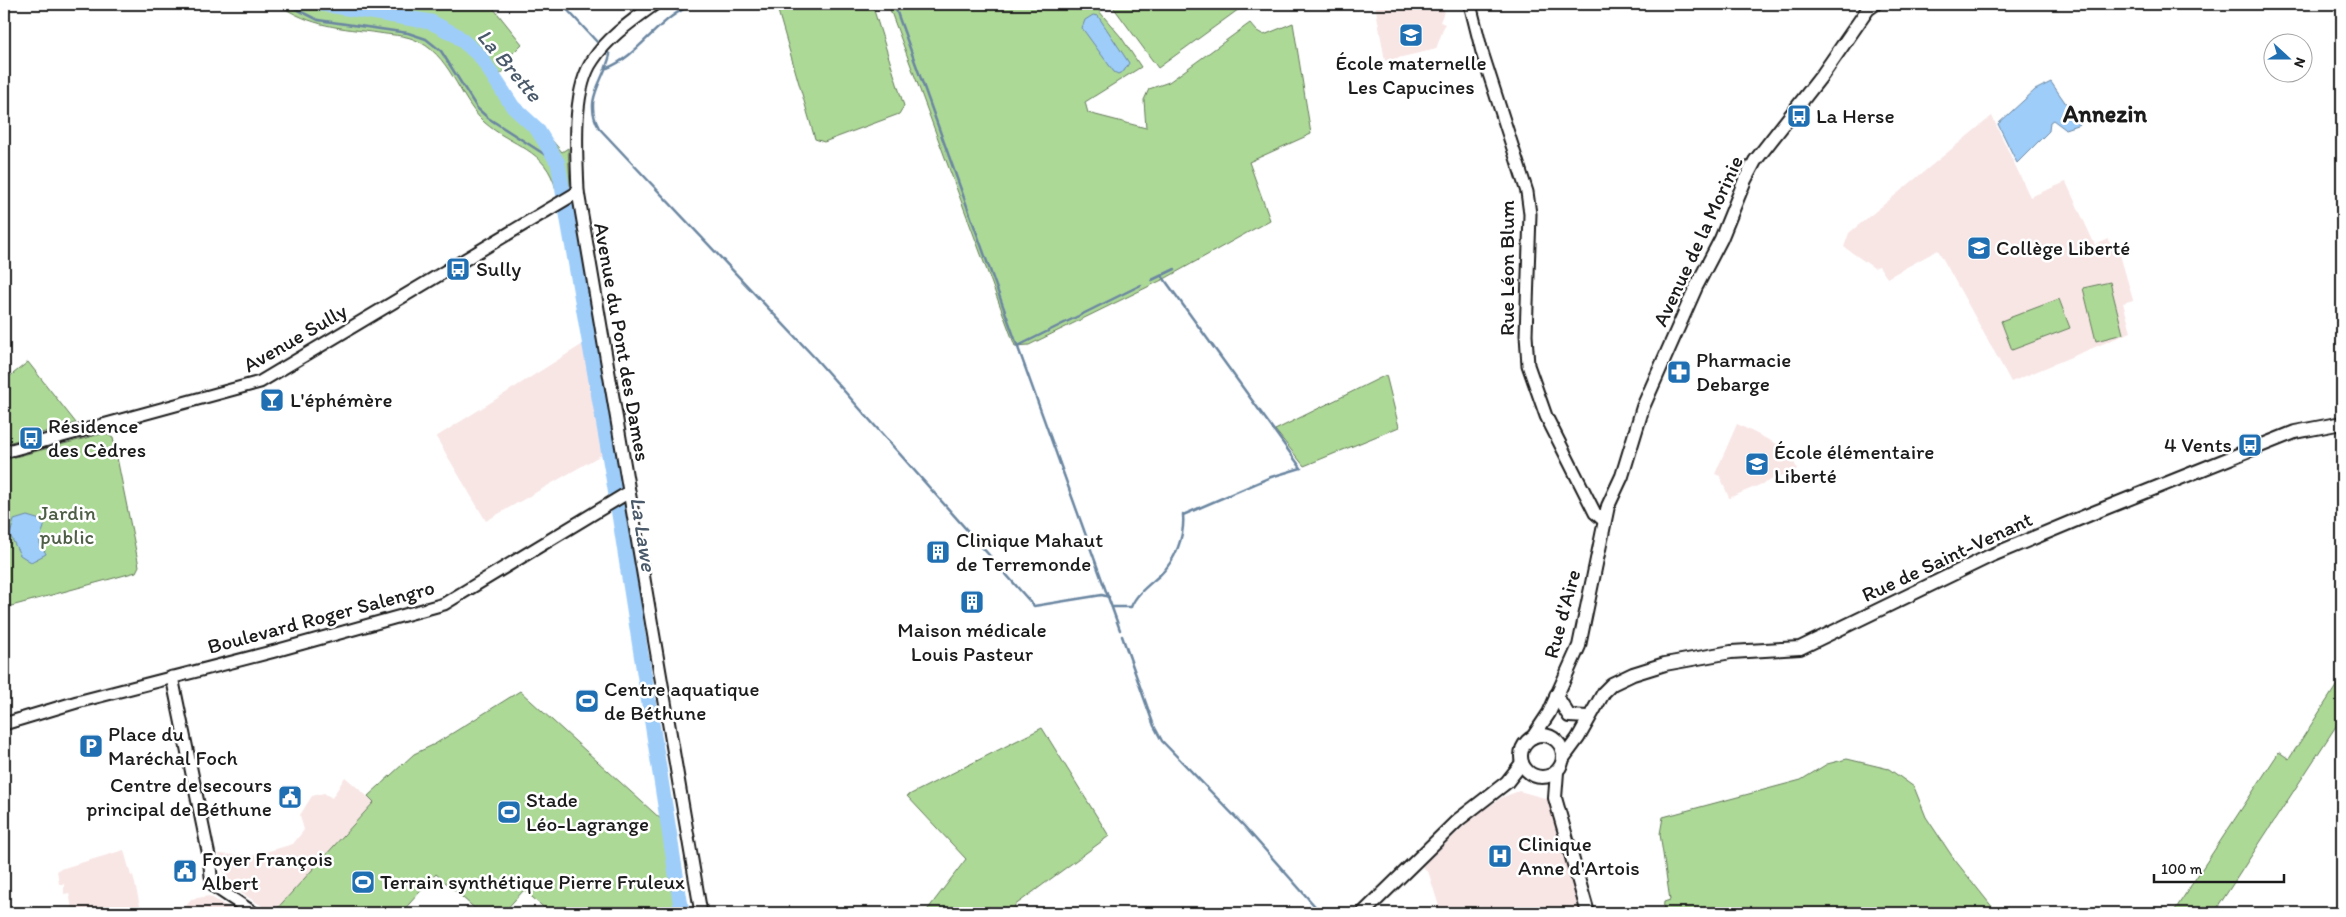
<svg xmlns="http://www.w3.org/2000/svg" width="2346" height="917" font-family="Itim,sans-serif">
	<style>
		.built { fill: #f8e6e5 }
		.green { fill: #add997; stroke: #647a5a }
		.water { fill: #9ecdfa; stroke: #6a86a1 }
		.lines { fill: none; stroke-linecap: round; stroke-linejoin: round }
		.stream { stroke: #6a86a1; stroke-width: 2.5 }
		.river { stroke: #9ecdfa; stroke-width: 15 }
		.tertiary-casing { stroke: #1c1c1c; stroke-width: 15 }
		.secondary-casing { stroke: #1c1c1c; stroke-width: 16 }
		.tertiary { stroke: #fff; stroke-width: 11 }
		.secondary { stroke: #fff; stroke-width: 12 }
		.labels { text-anchor: middle; stroke-width: 5; stroke-linejoin: round; paint-order: stroke }
		.poi-label { font-size: 21px; fill: #1c1c1c; stroke: #fff; text-anchor: start }
		.street-label { font-size: 21px; fill: #1c1c1c; stroke: #fff }
		.park-label { font-size: 21px; fill: #4f5e47; stroke: #fff }
		.water-label { font-size: 22px; font-style: italic; fill: #4a5a6a; stroke: #fff }
		.quarter-label { font-size: 24px; font-weight: bold; fill: #1c1c1c; stroke: #fff }
	</style>
	<rect width="100%" height="100%" fill="#fff"/>
	<filter id="ink" filterUnits="userSpaceOnUse"><feTurbulence type="fractalNoise" baseFrequency=".02" numOctaves="2"/><feDisplacementMap in="SourceGraphic" scale="10" xChannelSelector="R" yChannelSelector="G"/><feConvolveMatrix kernelMatrix="1 2 1 2 8 2 1 2 1" color-interpolation-filters="sRGB"/></filter>
	<g filter="url(#ink)">
		<g class="built">
			<path d="M1375,4H1447L1440,22L1445,24L1436,49L1385,61Z"/>
			<path d="M1992,116L2030,197L2066,182L2095,245L2109,239L2112,249L2119,251L2133,300L2123,303L2131,332L2011,382L1938,250L1887,278L1879,266L1874,268L1844,247L1849,233Z"/>
			<path d="M583,344L603,454L486,521L436,437Z"/>
			<path d="M1737,424L1789,450L1797,469L1729,498L1720,476L1715,474Z"/>
			<path d="M345,777L374,802L273,913L232,887L222,869L219,854L252,856L293,844L304,830L300,815L312,796L324,793L332,798Z"/>
			<path d="M1519,791L1548,799L1583,913H1441L1429,874L1422,866L1477,814L1503,797Z"/>
			<path d="M124,850L131,876L133,875L141,910L147,908L152,913H73L69,893L64,894V884H59L57,870Z"/>
			<path d="M209,896L233,910L238,913H182L191,899Z"/>
		</g>
		<g class="green">
			<path d="M278,4H490L522,44L508,58L513,63L496,78C510,101 530,124 549,140L551,139L562,152L568,148L570,185L556,190C546,148 512,147 484,122C458,98 451,53 413,39C403,35 390,35 379,33C341,28 311,27 278,4Z"/>
			<path d="M776,4H872L904,106L899,114L824,142L815,139Z"/>
			<path d="M888,4H1093L1121,37L1141,67L1085,102L1088,113L1146,128L1144,100L1149,89L1169,82L1250,23L1257,31L1264,35L1293,23L1311,134L1249,162L1270,220L1166,278L1029,345L1015,346Z"/>
			<path d="M1111,4H1246L1158,68Z"/>
			<path d="M2110,282L2123,334L2096,341L2083,288Z"/>
			<path d="M2059,299L2070,328L2012,350L2001,321Z"/>
			<path d="M28,362L76,423L4,444V399L8,395L4,389V381Z"/>
			<path d="M1386,375L1399,427L1304,466L1275,430Z"/>
			<path d="M105,433L113,438L139,566L136,572L4,608V460Z"/>
			<path d="M2342,677V717L2214,913H2173L2279,752L2289,759Z"/>
			<path d="M520,691L664,822L679,913H550L524,890L503,913H480L436,874L401,913H273L374,802L368,796L414,754L435,744Z"/>
			<path d="M1042,728L1109,836L1014,906L1020,913H925L966,859L907,796Z"/>
			<path d="M1847,759L1889,769L1914,787L1926,817L1954,859L1997,913H1663L1664,902L1670,900L1660,834L1663,817L1801,780L1827,764Z"/>
		</g>
		<g class="water">
			<path d="M1093,15L1098,16L1129,63L1124,71L1118,74L1114,72L1082,28L1085,20Z"/>
			<path d="M2051,82L2080,124L2065,129L2053,120L2050,122L2049,131L2017,163L1998,124L2035,90Z"/>
			<path d="M27,516L44,521C46,529 39,534 40,542C40,547 44,549 46,554L31,562L20,555L10,535L14,520Z"/>
		</g>
		<g class="lines">
			<g class="stream">
				<path d="M286,4L318,20L408,33L426,39L441,51L477,108L488,118L558,163"/>
				<path d="M562,4L597,42"/>
				<path d="M894,4L1120,630"/>
				<path d="M605,50L610,55C603,83 583,99 599,128L815,358L1034,606L1102,595L1109,597"/>
				<path d="M607,68C643,54 661,11 699,4"/>
				<path d="M1152,280L1175,269"/>
				<path d="M1018,346L1141,285"/>
				<path d="M1113,607H1131C1136,594 1149,585 1160,575C1175,561 1185,536 1183,515L1271,477L1301,468L1162,276"/>
				<path d="M1122,636L1154,726L1162,741L1244,826L1321,913"/>
			</g>
			<path class="river" d="M322,4L431,22L456,35L480,56L513,107L537,129L558,163L615,489L682,913"/>
			<g class="tertiary-casing">
				<g id="tertiary">
					<path d="M655,4C633,20 608,37 593,60C571,91 577,155 578,192L701,913"/>
					<path d="M1470,4L1482,52L1527,192L1530,214L1526,335L1528,365L1546,416L1595,513L1604,521"/>
					<path d="M4,452L260,382L578,192"/>
					<path d="M172,677L209,856L211,876L215,887L254,913"/>
					<path d="M4,724L77,702L275,651L444,604L629,492"/>
				</g>
			</g>
			<g class="secondary-casing">
				<g id="secondary">
					<path d="M1556,695L1569,716L1588,717"/>
					<circle cx="1542" cy="756" r="21"/>
					<path d="M1533,737L1549,713L1579,646L1608,506L1622,476L1643,407L1696,287L1721,239L1745,180L1755,161L1823,74L1868,9L1875,4"/>
					<path d="M1564,757L1578,738L1604,692L1612,684L1633,674L1665,664L1731,652L1800,648L1990,556L2093,513L2295,432L2342,423"/>
					<path d="M1557,772L1555,798L1588,913"/>
					<path d="M1363,913L1458,820L1507,782L1522,763"/>
				</g>
			</g>
			<use href="#tertiary" class="tertiary"/>
			<use href="#secondary" class="secondary"/>
		</g>
	</g>
	<defs>
		<g id="school-square" transform="scale(1.25)"><rect x="-9" y="-9" width="18" height="18" rx="4" fill="#1f6fb2" stroke="#fff"/><path d="M0-5L7-2L0 1L-7-2ZM-4 1L0 2.5L4 1V4Q0 6-4 4Z" fill="#fff"/></g>
		<g id="bus-square" transform="scale(1.25)"><rect x="-9" y="-9" width="18" height="18" rx="4" fill="#1f6fb2" stroke="#fff"/><path d="M-5-6H5V4H4V6H2V4H-2V6H-4V4H-5ZM-3.5-4V0h7V-4ZM-3.5 1.2v1.5H-2V1.2ZM2 1.2v1.5H3.5V1.2Z" fill="#fff"/></g>
		<g id="pharmacy-square" transform="scale(1.25)"><rect x="-9" y="-9" width="18" height="18" rx="4" fill="#1f6fb2" stroke="#fff"/><path d="M-2-6h4v4h4v4h-4v4h-4v-4h-4v-4h4Z" fill="#fff"/></g>
		<g id="bar-square" transform="scale(1.25)"><rect x="-9" y="-9" width="18" height="18" rx="4" fill="#1f6fb2" stroke="#fff"/><path d="M-6-5H6L.8 .8V4.5H3.5V6h-7V4.5H-.8V.8Z" fill="#fff"/></g>
		<g id="building-square" transform="scale(1.25)"><rect x="-9" y="-9" width="18" height="18" rx="4" fill="#1f6fb2" stroke="#fff"/><path d="M-4-6H4V6H1V3H-1V6H-4ZM-2.5-4.3h1.7v1.8h-1.7ZM.8-4.3h1.7v1.8H.8ZM-2.5-1h1.7V.8h-1.7ZM.8-1h1.7V.8H.8Z" fill="#fff"/></g>
		<g id="stadium-square" transform="scale(1.25)"><rect x="-9" y="-9" width="18" height="18" rx="4" fill="#1f6fb2" stroke="#fff"/><path d="M0-5a6.5 5 0 1 0 0 10a6.5 5 0 1 0 0-10ZM-3.5-1.8h7v3.6h-7Z" fill="#fff"/></g>
		<g id="parking-square" transform="scale(1.25)"><rect x="-9" y="-9" width="18" height="18" rx="4" fill="#1f6fb2" stroke="#fff"/><path d="M-3.5-5.5H1a3.5 3.5 0 0 1 0 7H-1V5.5H-3.5ZM-1-3.4V-.6H.8a1.4 1.4 0 0 0 0-2.8Z" fill="#fff"/></g>
		<g id="civic-square" transform="scale(1.25)"><rect x="-9" y="-9" width="18" height="18" rx="4" fill="#1f6fb2" stroke="#fff"/><path d="M-.6-6.5H3V-4.5H.6V-3L4-1V1h2V6H-6V1h2V-1L-.6-3ZM-1.2 2.5V6h2.4V2.5Z" fill="#fff"/></g>
		<g id="hospital-square" transform="scale(1.25)"><rect x="-9" y="-9" width="18" height="18" rx="4" fill="#1f6fb2" stroke="#fff"/><path d="M-5-5h3v3.5h4V-5h3V5h-3V1.5h-4V5h-3Z" fill="#fff"/></g>
	</defs>
	<g fill-rule="evenodd">
		<use href="#school-square" x="1411" y="35"/>
		<use href="#bus-square" x="1799" y="116"/>
		<use href="#school-square" x="1979" y="248"/>
		<use href="#bus-square" x="458" y="269"/>
		<use href="#pharmacy-square" x="1679" y="372"/>
		<use href="#bar-square" x="272" y="400"/>
		<use href="#bus-square" x="31" y="438"/>
		<use href="#bus-square" x="2250" y="445"/>
		<use href="#school-square" x="1757" y="464"/>
		<use href="#building-square" x="938" y="552"/>
		<use href="#building-square" x="972" y="602"/>
		<use href="#stadium-square" x="587" y="701"/>
		<use href="#parking-square" x="91" y="746"/>
		<use href="#civic-square" x="290" y="797"/>
		<use href="#stadium-square" x="509" y="812"/>
		<use href="#hospital-square" x="1500" y="856"/>
		<use href="#civic-square" x="185" y="871"/>
		<use href="#stadium-square" x="363" y="882"/>
	</g>
	<g class="labels">
		<g class="poi-label">
			<text x="1411" y="70" text-anchor="middle">École maternelle<tspan x="1411" dy="24">Les Capucines</tspan></text>
			<text x="1816" y="123">La Herse</text>
			<text x="1996" y="255">Collège Liberté</text>
			<text x="476" y="276">Sully</text>
			<text x="1696" y="367">Pharmacie<tspan x="1696" dy="24">Debarge</tspan></text>
			<text x="290" y="407">L'éphémère</text>
			<text x="48" y="433">Résidence<tspan x="48" dy="24">des Cèdres</tspan></text>
			<text x="2232" y="452" text-anchor="end">4 Vents</text>
			<text x="1774" y="459">École élémentaire<tspan x="1774" dy="24">Liberté</tspan></text>
			<text x="956" y="547">Clinique Mahaut<tspan x="956" dy="24">de Terremonde</tspan></text>
			<text x="972" y="637" text-anchor="middle">Maison médicale<tspan x="972" dy="24">Louis Pasteur</tspan></text>
			<text x="604" y="696">Centre aquatique<tspan x="604" dy="24">de Béthune</tspan></text>
			<text x="108" y="741">Place du<tspan x="108" dy="24">Maréchal Foch</tspan></text>
			<text x="272" y="792" text-anchor="end">Centre de secours<tspan x="272" dy="24">principal de Béthune</tspan></text>
			<text x="526" y="807">Stade<tspan x="526" dy="24">Léo-Lagrange</tspan></text>
			<text x="1518" y="851">Clinique<tspan x="1518" dy="24">Anne d'Artois</tspan></text>
			<text x="202" y="866">Foyer François<tspan x="202" dy="24">Albert</tspan></text>
			<text x="380" y="889">Terrain synthétique Pierre Fruleux</text>
		</g>
		<g class="street-label">
			<text transform="translate(1698 241) rotate(-65)" y="7">Avenue de la Morinie</text>
			<text transform="translate(1507 268) rotate(-90)" y="7">Rue Léon Blum</text>
			<text transform="translate(295 338) rotate(-30)" y="7">Avenue Sully</text>
			<text transform="translate(622 342) rotate(80)" y="7">Avenue du Pont des Dames</text>
			<text transform="translate(1947 557) rotate(-25)" y="7">Rue de Saint-Venant</text>
			<text transform="translate(1562 614) rotate(-75)" y="7">Rue d'Aire</text>
			<text transform="translate(321 617) rotate(-15)" y="7">Boulevard Roger Salengro</text>
		</g>
		<g class="park-label">
			<text x="67" y="520">Jardin<tspan x="67" dy="24">public</tspan></text>
		</g>
		<g class="water-label">
			<text transform="translate(510 65) rotate(50)" y="8">La Brette</text>
			<text transform="translate(644 534) rotate(81)" y="8">La Lawe</text>
		</g>
		<g class="quarter-label">
			<text x="2105" y="122">Annezin</text>
		</g>
	</g>
	<rect width="2346" height="917" fill="none" stroke="#fff" stroke-width="20"/>
	<rect x="10" y="10" width="2326" height="897" fill="none" stroke="#1c1c1c" stroke-width="2" filter="url(#ink)"/>
	<g transform="translate(2288 58) rotate(111)"><circle r="24" fill="#ffffff" stroke="#a4a4a4"/>
	<path d="M0-4L9 19L0 12L-9 19Z" fill="#1f6fb2"/>
	<text y="-8" font-size="14" font-weight="bold" text-anchor="middle" fill="#1c1c1c">N</text>
	</g>
	<path d="M2154 874v8h130v-8" fill="none" stroke="#1c1c1c" stroke-width="2.5"/>
	<text x="2161" y="874" font-size="15" fill="#1c1c1c" stroke="#ffffff" stroke-width="4" paint-order="stroke">100 m</text>
</svg>
